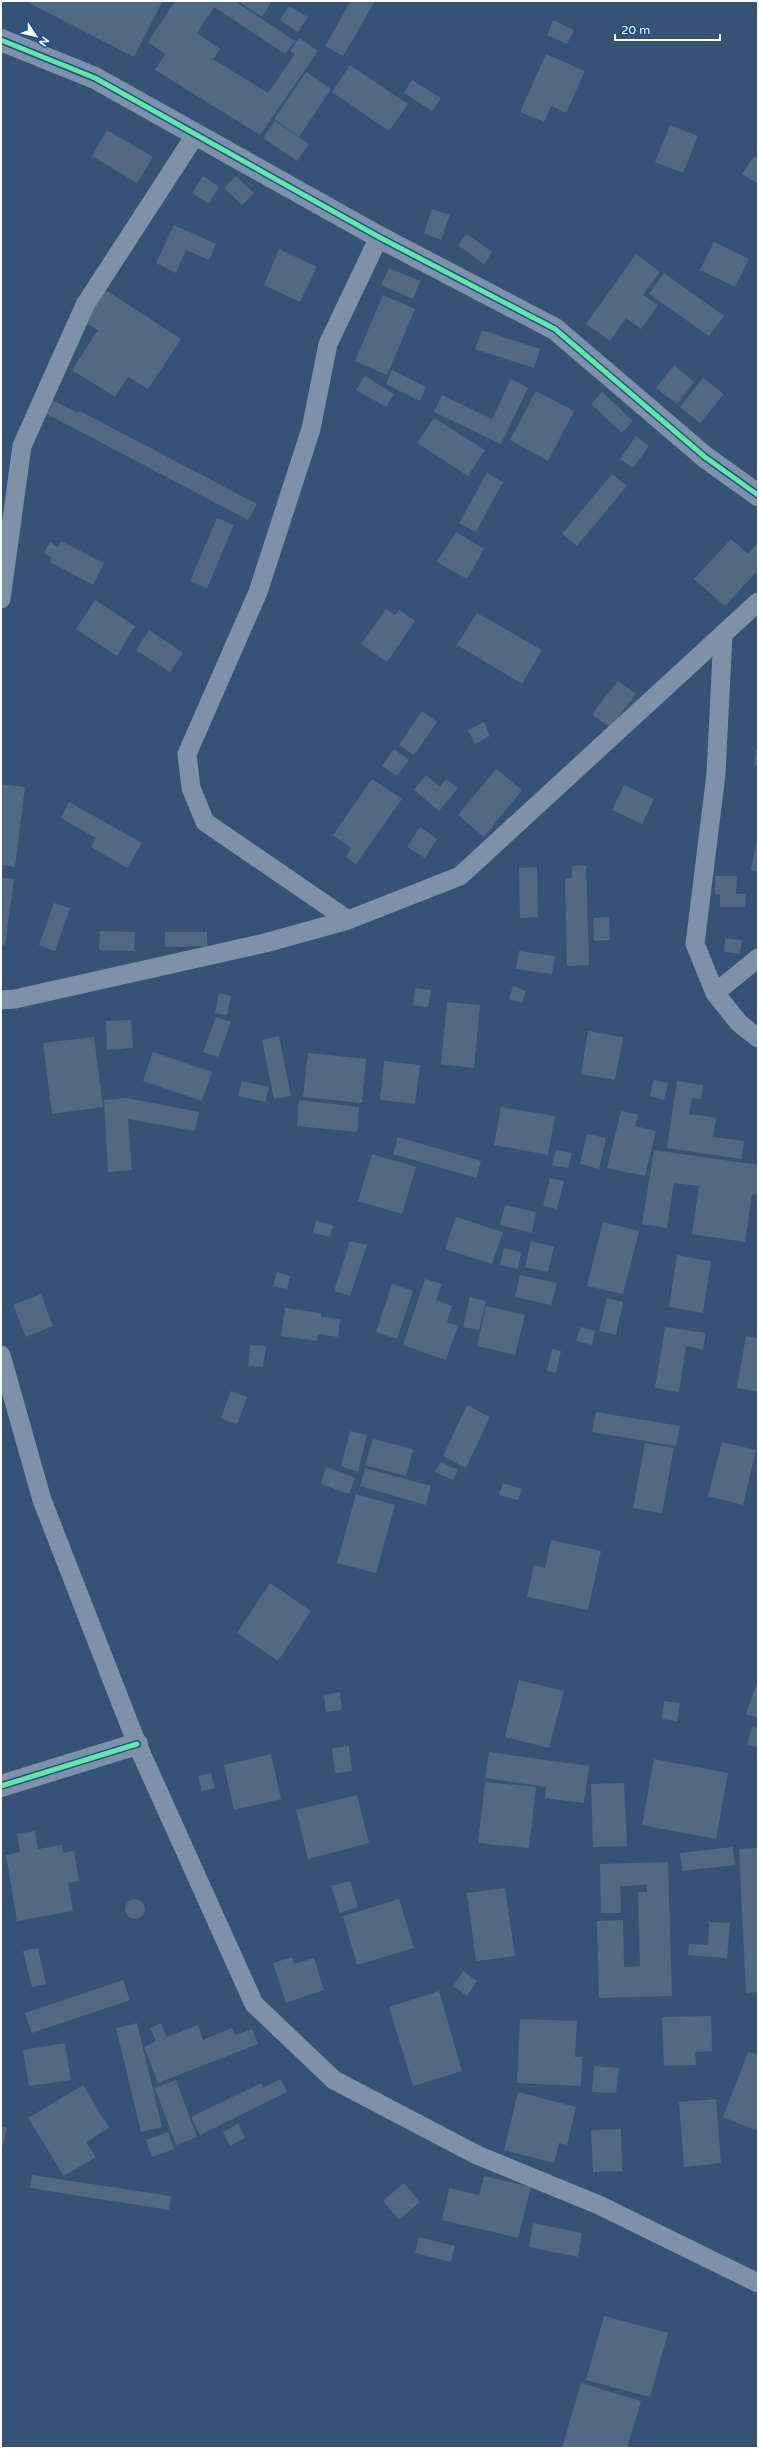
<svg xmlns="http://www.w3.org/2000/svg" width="759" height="2449" font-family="'Varela Round',sans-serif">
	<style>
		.building { fill: #526984 }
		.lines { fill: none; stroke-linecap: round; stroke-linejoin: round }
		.service { stroke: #7d92a8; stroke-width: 19 }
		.minor { stroke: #7d92a8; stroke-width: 22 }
		.cycleway-casing { stroke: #1b4f8f; stroke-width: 8 }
		.cycleway { stroke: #66e7a1; stroke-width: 5 }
	</style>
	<rect width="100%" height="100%" fill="#365274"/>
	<g class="building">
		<path d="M25,1H160L162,2L134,57Z"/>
		<path d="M175,1H235L295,41L285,54L214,7L197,33L220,49L213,59L268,93L295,54L290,51L299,38L318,51L260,135L155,70L165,54L148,42Z"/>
		<path d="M238,1H272L262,17Z"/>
		<path d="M351,1H375L343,56L325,46Z"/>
		<path d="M289,6L308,17L298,32L280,20Z"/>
		<path d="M553,20L574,30L567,44L547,35Z"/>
		<path d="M546,54L585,71L566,113L551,106L544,122L520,112Z"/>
		<path d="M350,65L408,104L389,131L332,92Z"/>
		<path d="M306,72L331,89L299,137L274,119Z"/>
		<path d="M412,80L441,98L432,111L404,93Z"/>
		<path d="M275,121L309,144L297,161L263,138Z"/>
		<path d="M670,125L698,136L683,173L655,162Z"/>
		<path d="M107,130L153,157L137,183L92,156Z"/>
		<path d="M754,156L758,158V184L742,174Z"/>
		<path d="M203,176L219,187L209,204L192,193Z"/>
		<path d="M236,176L254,193L242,205L224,188Z"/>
		<path d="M432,209L450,215L441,240L424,233Z"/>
		<path d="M174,225L216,244L209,260L186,250L176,273L156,263Z"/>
		<path d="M467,234L492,252L484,264L458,245Z"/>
		<path d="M714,242L749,259L735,287L700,270Z"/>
		<path d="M279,249L317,267L300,302L264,285Z"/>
		<path d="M636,254L660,272L643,295L658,305L641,329L626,318L610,341L586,324Z"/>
		<path d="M389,268L420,281L413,299L381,285Z"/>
		<path d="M664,273L724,316L709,336L649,294Z"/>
		<path d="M104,289L181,339L148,389L128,377L115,397L72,370L98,330L84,322Z"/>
		<path d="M383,295L415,309L387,375L355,361Z"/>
		<path d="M482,330L540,349L534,368L475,349Z"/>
		<path d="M674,365L694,382L677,404L656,388Z"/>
		<path d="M392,370L426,387L420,401L386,384Z"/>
		<path d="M365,376L394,394L386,407L356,390Z"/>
		<path d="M703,378L724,394L700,423L680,407Z"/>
		<path d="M511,379L528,388L501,444L434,412L442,395L492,419Z"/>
		<path d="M536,391L574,411L548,461L510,440Z"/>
		<path d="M602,392L633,421L622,433L591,404Z"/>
		<path d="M54,401L78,413L80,411L257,504L248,520L47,414Z"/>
		<path d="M434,418L485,450L468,476L417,443Z"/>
		<path d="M636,436L649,446L633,468L620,459Z"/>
		<path d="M487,473L503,482L476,532L459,523Z"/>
		<path d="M612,474L627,486L577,546L562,534Z"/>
		<path d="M217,518L234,525L207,588L190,581Z"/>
		<path d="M456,532L484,549L467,579L437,562Z"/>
		<path d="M731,539L748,554L758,543V570L725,606L694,579Z"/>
		<path d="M61,541L104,563L93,585L50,562L52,558L44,553L50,542L58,547Z"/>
		<path d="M95,600L135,626L117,656L76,629Z"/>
		<path d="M386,609L395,615L399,610L415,621L387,662L361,644Z"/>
		<path d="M477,613L542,650L522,684L457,645Z"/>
		<path d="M149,630L183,653L170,672L136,650Z"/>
		<path d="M618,681L636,694L610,728L592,714Z"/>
		<path d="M422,711L437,722L414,755L399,745Z"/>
		<path d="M484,722L490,736L475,744L468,730Z"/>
		<path d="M394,749L409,760L397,776L382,766Z"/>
		<path d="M756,750H758V765H754Z"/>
		<path d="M496,769L522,790L484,837L458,815Z"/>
		<path d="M426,775L440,787L446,779L458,788L439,811L414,790Z"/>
		<path d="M372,779L402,799L356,864L346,857L351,848L333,835Z"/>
		<path d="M1,784L25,787L15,867L1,865Z"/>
		<path d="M624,785L654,799L642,824L612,810Z"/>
		<path d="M69,802L142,843L127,868L91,847L96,838L61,818Z"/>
		<path d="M420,827L437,839L425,858L407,847Z"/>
		<path d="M758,835V872L751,870Z"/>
		<path d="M586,865L589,965L567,966L565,878H572V866Z"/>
		<path d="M537,867L538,917L520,918L519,868Z"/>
		<path d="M715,876H737L736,894H746L745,907H720V894H715Z"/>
		<path d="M1,877L14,879L5,945L1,944Z"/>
		<path d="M54,903L70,908L55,951L39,945Z"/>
		<path d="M609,917L610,940L594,941L593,918Z"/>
		<path d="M100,931L135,932L134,951L99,950Z"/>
		<path d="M165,932H207V946L165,947Z"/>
		<path d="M725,938L742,940L740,954L724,952Z"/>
		<path d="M519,951L555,956L552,974L516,969Z"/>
		<path d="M513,986L526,991L522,1003L509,999Z"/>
		<path d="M415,988L431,990L428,1007L413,1005Z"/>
		<path d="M219,993L231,996L227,1015L215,1013Z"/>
		<path d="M447,1002L480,1005L474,1068L441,1064Z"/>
		<path d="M216,1017L231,1022L218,1057L203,1052Z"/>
		<path d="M131,1020L133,1048L107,1050L106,1021Z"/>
		<path d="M588,1031L623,1037L615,1080L581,1074Z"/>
		<path d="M279,1036L291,1096L274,1099L262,1040Z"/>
		<path d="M94,1037L103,1107L52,1114L43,1043Z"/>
		<path d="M153,1052L212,1072L202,1101L143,1081Z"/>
		<path d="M308,1053L366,1059L362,1103L303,1097Z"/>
		<path d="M384,1061L420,1065L415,1104L380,1100Z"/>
		<path d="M653,1080L668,1083L664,1100L650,1096Z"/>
		<path d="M242,1081L269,1087L265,1102L238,1096Z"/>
		<path d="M677,1081L703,1085L701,1099L692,1098L689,1114L716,1118L713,1137L744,1141L742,1159L667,1148Z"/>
		<path d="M127,1098L199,1112L195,1131L128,1119L132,1170L108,1172L104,1100Z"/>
		<path d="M299,1100L359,1107L357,1132L297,1126Z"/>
		<path d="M501,1107L555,1116L548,1155L494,1145Z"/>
		<path d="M621,1111L638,1115L635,1126L656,1131L645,1176L607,1168Z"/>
		<path d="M587,1134L606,1138L599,1169L580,1164Z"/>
		<path d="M398,1137L481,1161L476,1178L393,1154Z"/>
		<path d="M556,1150L572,1153L568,1168L552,1165Z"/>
		<path d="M654,1150L758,1165V1195L752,1194L745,1242L692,1234L699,1186L674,1183L667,1228L642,1224Z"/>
		<path d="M372,1154L416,1167L402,1214L358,1201Z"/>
		<path d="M550,1178L564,1181L557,1209L543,1206Z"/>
		<path d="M505,1205L536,1212L532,1233L500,1225Z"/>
		<path d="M456,1217L503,1232L492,1264L445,1249Z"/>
		<path d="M316,1221L333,1225L330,1237L313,1233Z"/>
		<path d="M603,1222L639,1231L623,1294L587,1286Z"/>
		<path d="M350,1241L367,1245L350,1296L334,1291Z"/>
		<path d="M531,1241L554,1247L548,1272L525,1267Z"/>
		<path d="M504,1248L521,1252L518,1269L500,1265Z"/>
		<path d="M677,1255L711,1261L703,1313L669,1307Z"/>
		<path d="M277,1272L290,1276L287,1289L273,1286Z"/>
		<path d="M520,1275L557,1283L551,1305L515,1297Z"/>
		<path d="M425,1279L442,1284L436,1300L452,1306L447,1322L458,1326L446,1360L403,1345Z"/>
		<path d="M392,1284L413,1291L397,1339L376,1332Z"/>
		<path d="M41,1294L53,1326L26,1337L13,1305Z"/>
		<path d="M470,1297L486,1301L479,1330L463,1327Z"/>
		<path d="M607,1298L623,1302L616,1335L599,1331Z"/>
		<path d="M486,1306L525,1315L515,1355L477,1346Z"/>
		<path d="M285,1308L321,1313V1317L340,1319L338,1337L318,1334L317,1341L281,1336Z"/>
		<path d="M580,1327L595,1331L592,1345L576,1341Z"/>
		<path d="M665,1327L706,1333L703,1349L686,1346L679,1392L655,1388Z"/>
		<path d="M746,1336L758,1338V1392L737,1388Z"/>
		<path d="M250,1345L266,1346L263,1367L248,1366Z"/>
		<path d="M552,1349L561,1351L556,1373L547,1371Z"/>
		<path d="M231,1391L247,1397L237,1425L221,1418Z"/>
		<path d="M467,1405L490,1417L466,1468L443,1456Z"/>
		<path d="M596,1412L680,1426L676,1446L592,1432Z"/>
		<path d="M350,1431L367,1435L358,1472L341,1466Z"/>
		<path d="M373,1439L413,1449L406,1476L365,1465Z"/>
		<path d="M722,1442L756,1450L743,1505L708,1496Z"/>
		<path d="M645,1443L674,1448L662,1513L633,1508Z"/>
		<path d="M441,1462L458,1470L453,1480L435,1472Z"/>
		<path d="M326,1467L355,1478L349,1494L321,1484Z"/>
		<path d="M365,1468L431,1486L426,1505L360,1486Z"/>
		<path d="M503,1483L522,1489L518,1500L499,1495Z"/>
		<path d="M356,1494L395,1505L376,1573L337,1563Z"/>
		<path d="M551,1540L601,1551L588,1610L527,1597L534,1565L545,1568Z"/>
		<path d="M270,1583L311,1611L278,1661L237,1633Z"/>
		<path d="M519,1680L564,1691L549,1748L505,1737Z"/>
		<path d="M758,1680V1718L746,1714Z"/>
		<path d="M340,1692L342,1710L326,1712L324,1695Z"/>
		<path d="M664,1701L680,1703L677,1721L662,1719Z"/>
		<path d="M752,1727L758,1728V1748L747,1745Z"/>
		<path d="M349,1746L352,1771L335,1773L332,1748Z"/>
		<path d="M489,1752L589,1766L584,1803L545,1798L546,1787L485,1778Z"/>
		<path d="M271,1754L281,1799L234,1810L224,1765Z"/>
		<path d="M654,1759L728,1773L716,1839L642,1825Z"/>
		<path d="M211,1773L215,1788L202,1791L198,1776Z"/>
		<path d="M485,1782L536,1787L529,1848L478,1843Z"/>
		<path d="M624,1783L627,1846L593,1847L591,1784Z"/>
		<path d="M357,1795L369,1843L308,1859L296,1810Z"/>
		<path d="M35,1831L38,1849L62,1845L63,1853L74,1851L79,1881L68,1883L73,1911L17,1921L6,1855L20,1852L17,1834Z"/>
		<path d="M733,1847L735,1865L682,1871L680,1853Z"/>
		<path d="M758,1848V1992L746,1993L739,1849Z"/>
		<path d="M668,1862L672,1996L599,1998L597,1921L623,1920L624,1967L640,1966L638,1892H647V1885L620,1886L621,1913H601L600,1864Z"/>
		<path d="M350,1881L358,1907L340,1913L331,1886Z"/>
		<path d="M505,1888L515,1956L476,1961L467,1893Z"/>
		<path d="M399,1899L414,1948L357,1965L343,1916Z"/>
		<circle cx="135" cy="1909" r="10"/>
		<path d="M709,1922L730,1923L727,1958L688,1955L689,1944L708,1945Z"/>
		<path d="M38,1948L46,1984L32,1987L23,1951Z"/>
		<path d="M292,1957L294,1964L314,1958L324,1990L286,2003L273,1963Z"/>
		<path d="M463,1971L477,1981L467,1996L453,1986Z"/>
		<path d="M123,1980L130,2000L32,2033L25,2013Z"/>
		<path d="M439,1991L462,2071L413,2086L389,2007Z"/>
		<path d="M711,2016L712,2051L695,2052L696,2065L664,2066L662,2017Z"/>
		<path d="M520,2019L577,2021L575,2057H582L581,2086L517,2083Z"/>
		<path d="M137,2023L162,2127L141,2132L116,2028Z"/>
		<path d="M161,2023L166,2037L198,2025L203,2040L232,2028L236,2035L252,2029L258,2044L158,2083L144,2047L156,2041L150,2028Z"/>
		<path d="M65,2043L71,2080L29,2086L23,2050Z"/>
		<path d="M748,2052L758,2055V2131L723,2117Z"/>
		<path d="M594,2066L619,2068L616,2093L592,2092Z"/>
		<path d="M280,2079L287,2092L200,2135L191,2117L261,2083L263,2088Z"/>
		<path d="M176,2080L197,2137L176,2145L155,2088Z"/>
		<path d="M83,2085L109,2128L86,2142L96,2157L64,2176L28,2118Z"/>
		<path d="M518,2092L576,2107L567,2145L559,2143L554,2163L504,2150Z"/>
		<path d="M716,2099L721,2163L684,2167L679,2102Z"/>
		<path d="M238,2124L245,2138L230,2146L223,2132Z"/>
		<path d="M1,2126L7,2128L2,2149H1Z"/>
		<path d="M621,2129L622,2171L593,2172L591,2130Z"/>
		<path d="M168,2132L174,2149L152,2157L146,2140Z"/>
		<path d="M32,2175L171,2196L169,2210L30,2188Z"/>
		<path d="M484,2176L531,2187L518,2238L442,2220L449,2188L479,2195Z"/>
		<path d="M404,2183L420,2202L399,2220L383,2201Z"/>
		<path d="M533,2223L582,2233L578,2257L529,2247Z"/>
		<path d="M419,2237L455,2246L451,2262L415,2253Z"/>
		<path d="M604,2316L668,2333L650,2397L586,2380Z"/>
		<path d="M581,2383L641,2401L627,2448H562Z"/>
	</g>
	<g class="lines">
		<g class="service">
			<path d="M1,599L22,446L85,305L196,134"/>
			<path d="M723,634L716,774L695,944L715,993L739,1023L758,1038"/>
			<path d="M348,920L205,822L191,788L187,754L258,592L311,429L328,344L379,237"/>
			<path d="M715,993L758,958"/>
			<path d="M1,1000L15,999L265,943L348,920L460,876L758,602"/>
			<path d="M1,1355L42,1500L137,1744L254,2004L334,2080L477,2155L599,2205L758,2283"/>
		</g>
		<g class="minor">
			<path d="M1,40L95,78L379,237L555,329L705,457L758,495"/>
			<path d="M1,1786L137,1744"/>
		</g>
		<g class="cycleway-casing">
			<g id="cycleway">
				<path d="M1,40L95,78L379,237L555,329L705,457L758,495"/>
				<path d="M1,1786L137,1744"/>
			</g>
		</g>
		<use href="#cycleway" class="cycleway"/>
	</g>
	<rect width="759" height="2449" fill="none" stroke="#ffffff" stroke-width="4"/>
	<g transform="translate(36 36) rotate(125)" stroke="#1b4f8f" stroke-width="3" paint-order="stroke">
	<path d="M0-3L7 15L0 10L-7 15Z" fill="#ffffff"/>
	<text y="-6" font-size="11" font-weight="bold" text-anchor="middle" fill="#ffffff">N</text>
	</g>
	<path d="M615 34v6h105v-6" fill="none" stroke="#ffffff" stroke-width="2"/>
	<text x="621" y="34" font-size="12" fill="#ffffff" stroke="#1b4f8f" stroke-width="3" paint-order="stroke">20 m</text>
</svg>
